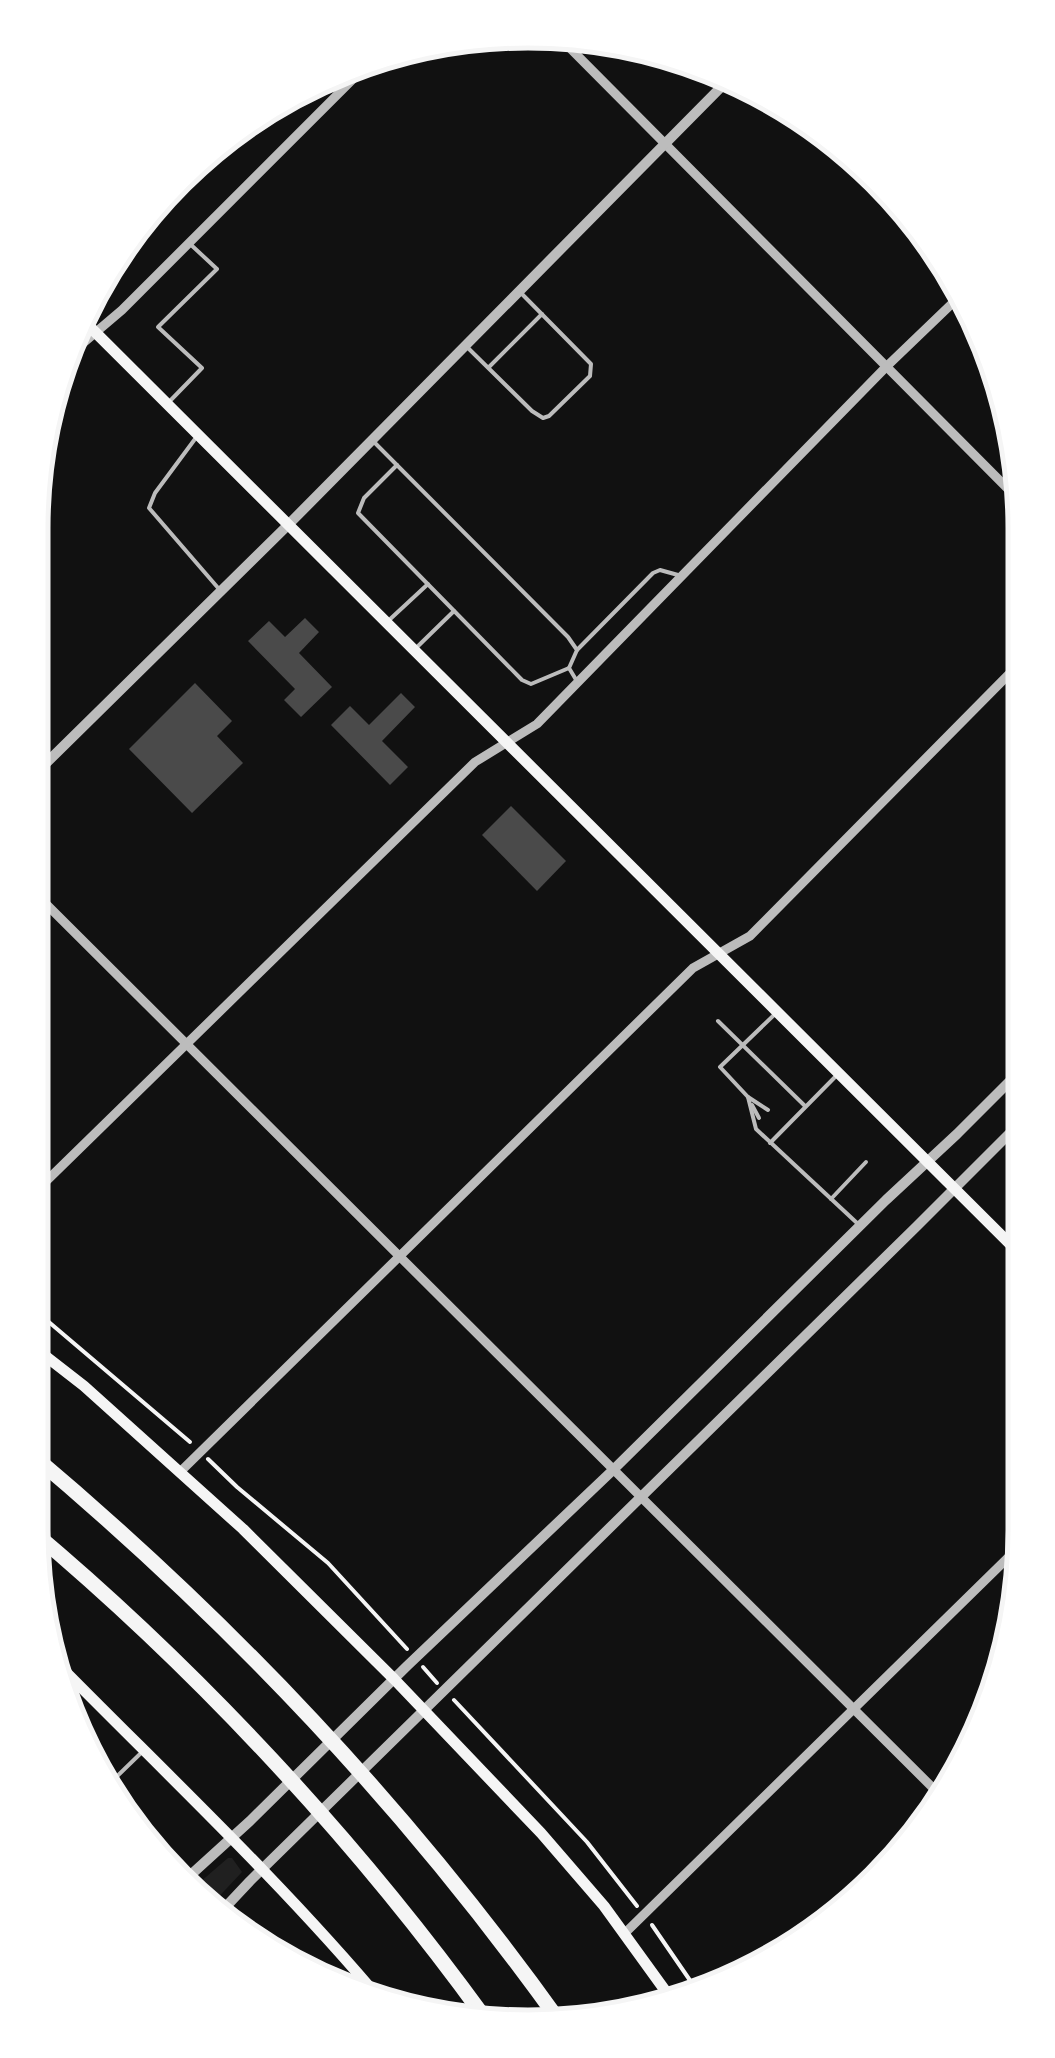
<svg xmlns="http://www.w3.org/2000/svg" width="1055" height="2058" font-family="'Titillium Web',sans-serif">
	<style>
		.green { fill: #202020 }
		.building { fill: #4a4a4a }
		.lines { fill: none; stroke-linecap: round; stroke-linejoin: round }
		.path { stroke: #f5f5f5; stroke-width: 4 }
		.service { stroke: #bcbcbc; stroke-width: 4 }
		.minor { stroke: #bcbcbc; stroke-width: 9 }
		.tertiary { stroke: #bcbcbc; stroke-width: 10 }
		.secondary { stroke: #f5f5f5; stroke-width: 11 }
		.motorway { stroke: #f5f5f5; stroke-width: 15 }
		.rim { fill: none; stroke: #f5f5f5; stroke-width: 5 }
	</style>
	<rect width="100%" height="100%" fill="#111"/>
	<path class="green" d="M228,1858H232L242,1872L210,1906L192,1889Z"/>
	<g class="building">
		<path d="M305,618L319,632L299,653L332,687L301,717L284,700L295,689L248,641L269,621L285,637Z"/>
		<path d="M195,683L232,721L217,736L243,763L192,813L129,749Z"/>
		<path d="M401,693L415,707L382,741L408,767L390,785L331,725L350,706L369,725Z"/>
		<path d="M511,806L566,861L537,891L482,835Z"/>
	</g>
	<g class="lines">
		<g class="path">
			<path d="M30,1306L190,1442"/>
			<path d="M208,1459L237,1487L328,1563L407,1649"/>
			<path d="M423,1667L437,1683"/>
			<path d="M454,1700L587,1842L637,1906"/>
			<path d="M652,1925L698,1992"/>
		</g>
		<g class="service">
			<path d="M468,348L532,411L543,418L549,416L590,376L591,364L520,292"/>
			<path d="M489,367L542,314"/>
			<path d="M168,403L202,368L158,327L217,269L189,243"/>
			<path d="M195,439L155,493L149,508L219,589"/>
			<path d="M372,440L568,637L577,650L569,668L578,683"/>
			<path d="M397,465L364,498L358,513L522,680L531,684L569,668"/>
			<path d="M387,622L428,584"/>
			<path d="M415,649L454,611"/>
			<path d="M577,650L653,573L660,570L678,575"/>
			<path d="M718,1021L805,1106"/>
			<path d="M748,1097L756,1129L857,1223"/>
			<path d="M752,1105L759,1118"/>
			<path d="M768,1110L748,1097L720,1067L774,1015"/>
			<path d="M770,1143L837,1075"/>
			<path d="M831,1199L866,1162"/>
			<path d="M107,1786L140,1754"/>
		</g>
		<g class="minor">
			<path d="M554,32L1021,502"/>
			<path d="M69,355L122,310L377,55"/>
			<path d="M31,889L941,1796"/>
			<path d="M30,1197L475,762L537,724L886,367L962,294"/>
			<path d="M180,1472L693,968L750,936L1021,662"/>
			<path d="M624,1934L1024,1542"/>
		</g>
		<g class="tertiary">
			<path d="M31,778L288,525L731,77"/>
			<path d="M184,1881L250,1821L407,1666L613,1470L886,1200L957,1134L1022,1069"/>
			<path d="M219,1914L250,1881L917,1226L1023,1120"/>
		</g>
		<g class="secondary">
			<path d="M79,316L1023,1257"/>
			<path d="M30,1344L84,1386L243,1529L394,1679L541,1833L604,1906L672,2000"/>
			<path d="M51,1657C163,1771 281,1881 384,2004"/>
		</g>
		<g class="motorway">
			<path d="M30,1453C232,1623 406,1807 560,2022"/>
			<path d="M30,1529C198,1670 355,1839 484,2017"/>
		</g>
	</g>
	<path d="M0 0H1055V2058H0ZM528 48H528A480 480 0 0 1 1008 528V1530A480 480 0 0 1 528 2010H528A480 480 0 0 1 48 1530V528A480 480 0 0 1 528 48Z" fill="#fff" fill-rule="evenodd"/>
	<path class="rim" d="M528 48H528A480 480 0 0 1 1008 528V1530A480 480 0 0 1 528 2010H528A480 480 0 0 1 48 1530V528A480 480 0 0 1 528 48Z"/>
</svg>
